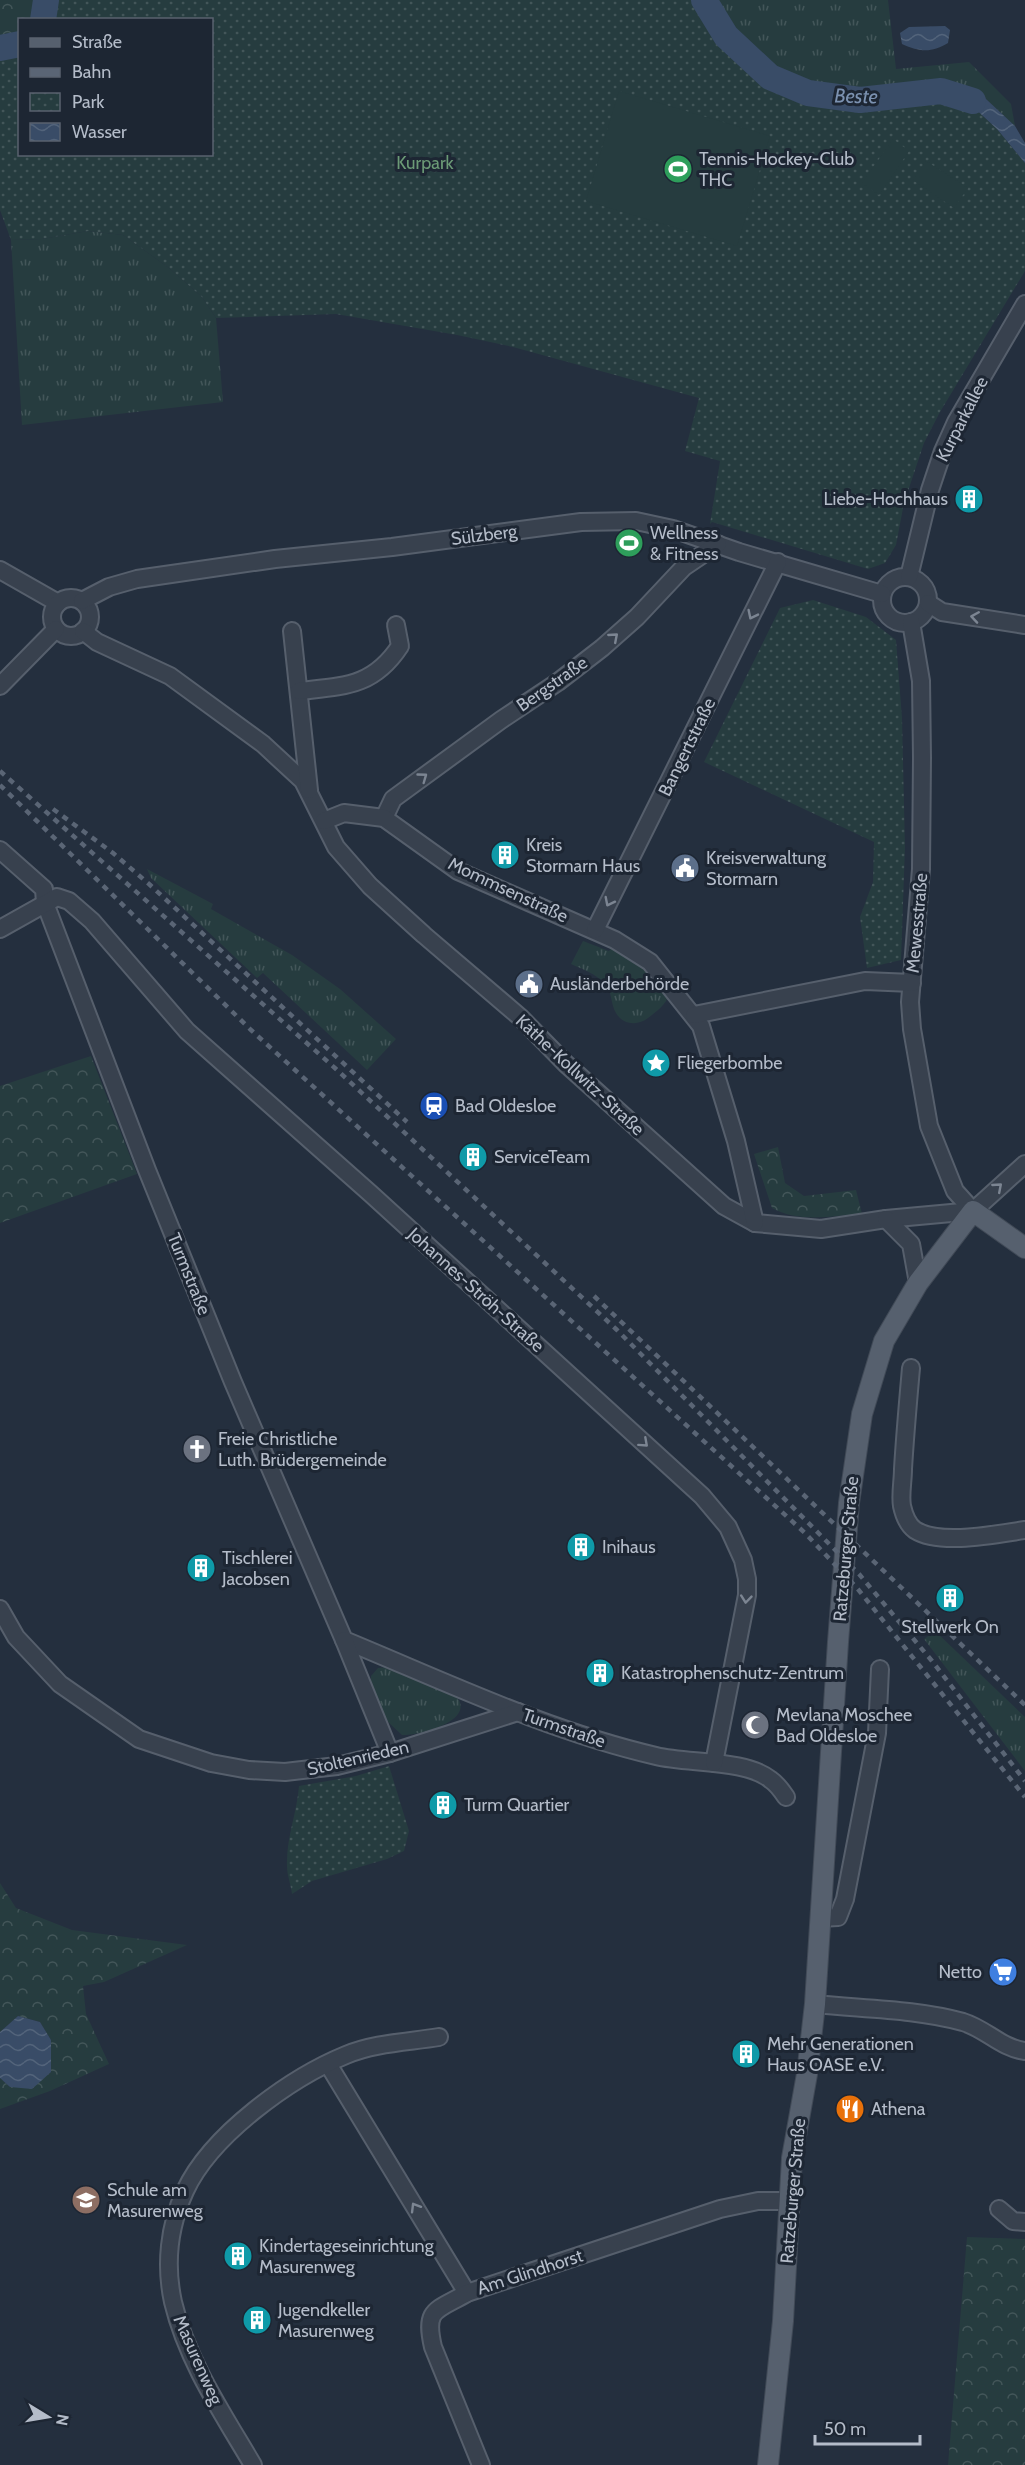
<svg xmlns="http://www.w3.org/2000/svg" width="1025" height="2465" font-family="Cabin,sans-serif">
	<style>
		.grass { fill: url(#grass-tufts) }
		.forest { fill: url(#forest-crowns) }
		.park { fill: url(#park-dots) }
		.garden { fill: #263c3f }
		.water { fill: url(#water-waves) }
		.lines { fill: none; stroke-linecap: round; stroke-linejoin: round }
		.river { stroke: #394c67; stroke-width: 26 }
		.minor-casing { stroke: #565f6c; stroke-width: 20 }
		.major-casing { stroke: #414a57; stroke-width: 22 }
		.minor { stroke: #38414e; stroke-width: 16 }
		.major { stroke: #56606e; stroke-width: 20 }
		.rail { stroke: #5a6575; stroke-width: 4.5; stroke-dasharray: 6 6; stroke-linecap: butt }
		.oneway { stroke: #7c8592 }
		.labels { text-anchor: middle; stroke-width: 6; stroke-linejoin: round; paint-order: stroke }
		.poi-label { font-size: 18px; fill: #b4bcc9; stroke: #1d2633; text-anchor: start }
		.park-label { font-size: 18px; fill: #6b9a76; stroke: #1d2633 }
		.street-label { font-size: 18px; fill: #b4bcc9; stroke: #1d2633 }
		.water-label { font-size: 20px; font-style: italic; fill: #7c92b1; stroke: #1d2633 }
	</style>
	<defs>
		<pattern id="grass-tufts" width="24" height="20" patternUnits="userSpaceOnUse" patternTransform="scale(1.5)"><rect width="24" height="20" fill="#263c3f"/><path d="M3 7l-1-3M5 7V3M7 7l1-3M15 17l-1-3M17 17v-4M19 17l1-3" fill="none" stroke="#435659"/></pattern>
		<pattern id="forest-crowns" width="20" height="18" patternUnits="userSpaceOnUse" patternTransform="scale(1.5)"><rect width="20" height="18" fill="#263c3f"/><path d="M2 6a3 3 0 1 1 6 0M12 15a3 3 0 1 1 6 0" fill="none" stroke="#435659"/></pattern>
		<pattern id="park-dots" width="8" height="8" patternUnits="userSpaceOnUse" patternTransform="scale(1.5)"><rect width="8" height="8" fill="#263c3f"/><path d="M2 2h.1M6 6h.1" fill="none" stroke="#435659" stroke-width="1.8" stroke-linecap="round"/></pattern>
		<pattern id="water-waves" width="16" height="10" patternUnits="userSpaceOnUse" patternTransform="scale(1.5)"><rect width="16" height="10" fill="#394c67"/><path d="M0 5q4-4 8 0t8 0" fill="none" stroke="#53647b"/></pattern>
	</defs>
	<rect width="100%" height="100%" fill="#242f3e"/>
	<g class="grass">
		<path d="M704,0H888L896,69L969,62L1011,104L1015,126L986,99L951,83L941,91L860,100L808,93L770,77L726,36Z"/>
		<path d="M88,231L123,235L169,268L202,297L216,318L223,402L22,425L11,240L42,239Z"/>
		<path d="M147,869L213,904L211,909L292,955L340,989L396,1039L367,1070L263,973L257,978L151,878Z"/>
		<path d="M583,941L609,951L614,945L646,968L669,994C666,1005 657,1011 648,1018C638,1026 623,1025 616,1013C610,1003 613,992 604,983C596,974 582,969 571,964Z"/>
		<path d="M935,1631L1025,1717V1771L924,1639Z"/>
		<path d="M388,1667L453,1693C482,1719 420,1736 402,1735L387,1721L371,1683V1676L378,1668Z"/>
	</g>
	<g class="forest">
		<path d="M0,0H46L43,19L20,20L19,44L0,48Z"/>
		<path d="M91,1056L137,1174L0,1223V1086Z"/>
		<path d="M778,1147L785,1183L804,1196L856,1190L862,1214C832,1216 799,1223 772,1208L754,1154Z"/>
		<path d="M0,1883L16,1908L72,1930L187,1945L104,1982L83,1986L86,2014L109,2064L50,2091L0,2109V2078L10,2087L51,2072V2040L40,2022L18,2016L0,2032Z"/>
		<path d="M967,2237L1025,2239V2465H948Z"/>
	</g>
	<g class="park">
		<path d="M46,0H704L726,36L770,77L808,93L860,100L941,91L970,104L997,129L1025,163V271L940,412L924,443L904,503L896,545L885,563L868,569L712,522L710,524L720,461L685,451L699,398L513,347L457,335L336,314L216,318L202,297L169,268L123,235L88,231L42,239L11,240L0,210V48L19,44L20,154H212V20L43,19Z"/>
		<path d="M813,600L866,617L896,640L902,718L905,847L901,960L867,968L860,917L873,882L874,842L704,762L780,608Z"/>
		<path d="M389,1766L409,1831L404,1851L387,1859L312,1881L292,1894C291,1885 287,1875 287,1866C286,1838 297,1813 299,1786L356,1776Z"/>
	</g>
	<g class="garden">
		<path d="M619,91L770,136L737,246L586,201Z"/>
		<path d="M893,139L909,151L879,195L862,183Z"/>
		<path d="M926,161L968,188L954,208L913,180Z"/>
	</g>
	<g class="water">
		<path d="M945,26L950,30L948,43C931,53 920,52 902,44L900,33L909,27Z"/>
		<path d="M951,82L967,87L986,99L1015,126L1025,143V163L997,129L970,104L941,91Z"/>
		<path d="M18,2016L40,2022L51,2040V2072L32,2089L10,2087L0,2078V2032Z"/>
	</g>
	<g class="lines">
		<g class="river">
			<path d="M704,0L726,36L770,77L808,93L860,100L941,91L973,101"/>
			<path d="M43,20L46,0"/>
			<path d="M0,48L20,44"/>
		</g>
		<g class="minor-casing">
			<g id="minor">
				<path d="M0,570L58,603"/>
				<circle cx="905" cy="600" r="23"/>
				<path d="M909,577L930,490L943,451L956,422L1025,304"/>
				<circle cx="71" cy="617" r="19"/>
				<path d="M82,601L109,587L137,579L275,559L392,547L581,522L636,521L673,529L739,552L882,594"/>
				<path d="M928,603L942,612L1025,625"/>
				<path d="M911,622L921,681L922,758L921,869L910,1002L912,1029L929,1126L955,1191L973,1211"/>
				<path d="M83,631L97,642L170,676L263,744L303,781L336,847L370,886L424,935L520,1017L566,1064L724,1206L755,1223L821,1229L886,1219L973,1211"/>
				<path d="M292,631L309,790"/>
				<path d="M0,686L56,629"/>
				<path d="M299,691C344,686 373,687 400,646L396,625"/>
				<path d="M384,818L393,799L501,720L558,682L602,648L637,617L684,567L718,544"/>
				<path d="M324,821L344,813L384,818L458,871L615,940L650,962L701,1026L736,1141L755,1223"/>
				<path d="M0,850L44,889L45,903L147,1170L233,1382L344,1640C446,1682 548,1731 656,1756C688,1764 746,1759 771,1780C777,1784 782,1791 786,1797"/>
				<path d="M0,929L57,897L69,901L92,921L187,1031L371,1194L702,1496L728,1527L743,1560L747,1579V1595L714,1763"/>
				<path d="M595,930L778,562"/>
				<path d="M694,1015L865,981L912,983"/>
				<path d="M973,1211L1025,1164"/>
				<path d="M886,1219L911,1244L918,1283"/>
				<path d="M911,1368C908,1402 905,1435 903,1469C903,1481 900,1495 902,1506C904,1515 908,1525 915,1530C940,1546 997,1534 1025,1530"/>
				<path d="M0,1609L16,1637L60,1684L139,1739L211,1763L249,1770L285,1772L337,1766L390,1753L518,1712"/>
				<path d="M344,1640L390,1753"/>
				<path d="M820,1918L838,1917L845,1899L877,1733L880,1669"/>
				<path d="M815,2004C863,2009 916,2009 963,2022C986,2029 1001,2048 1025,2051"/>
				<path d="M328,2064L467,2293"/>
				<path d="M999,2209L1013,2221L1025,2222"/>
				<path d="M253,2465C223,2414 187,2361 173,2302C165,2265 169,2226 185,2191C211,2135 290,2078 346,2055C374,2043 409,2042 439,2037"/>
				<path d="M481,2465L433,2347C424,2308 436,2311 467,2293L720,2209L758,2201H788"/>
			</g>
		</g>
		<g class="major-casing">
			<path id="major" d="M768,2465L783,2321L792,2158L807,2074L815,2004L838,1642L849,1503L862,1414L884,1341L918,1283L973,1211L1025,1248"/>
		</g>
		<use href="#minor" class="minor"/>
		<use href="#major" class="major"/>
		<g class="rail">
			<path d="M0,771L336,1069L617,1330L859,1574L932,1661L1025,1781"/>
			<path d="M0,785L251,1030L805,1533L857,1588L1025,1797"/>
			<path d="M53,809L113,853L149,884L407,1122"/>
			<path d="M594,1296L1025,1705"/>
		</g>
	</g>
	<defs><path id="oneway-chevron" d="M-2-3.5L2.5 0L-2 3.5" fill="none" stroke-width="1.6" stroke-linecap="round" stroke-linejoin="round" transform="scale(1.5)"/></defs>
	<g class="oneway">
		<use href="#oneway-chevron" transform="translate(752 615) rotate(116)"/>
		<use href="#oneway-chevron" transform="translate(975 617) rotate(-171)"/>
		<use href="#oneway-chevron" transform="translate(614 637) rotate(-41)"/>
		<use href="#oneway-chevron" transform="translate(423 777) rotate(-36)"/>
		<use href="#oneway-chevron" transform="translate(609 902) rotate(117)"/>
		<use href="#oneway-chevron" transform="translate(998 1187) rotate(-41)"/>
		<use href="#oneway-chevron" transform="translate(644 1443) rotate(42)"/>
		<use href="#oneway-chevron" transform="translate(746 1599) rotate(96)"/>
		<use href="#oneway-chevron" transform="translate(415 2207) rotate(-121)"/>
	</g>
	<defs>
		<g id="stadium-disc" transform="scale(1.5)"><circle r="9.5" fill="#2e9e5b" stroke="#1d2633"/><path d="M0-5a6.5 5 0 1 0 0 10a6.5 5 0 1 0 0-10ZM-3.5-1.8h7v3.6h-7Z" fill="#fff"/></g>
		<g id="building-disc" transform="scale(1.5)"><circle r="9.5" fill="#0f9aa8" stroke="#1d2633"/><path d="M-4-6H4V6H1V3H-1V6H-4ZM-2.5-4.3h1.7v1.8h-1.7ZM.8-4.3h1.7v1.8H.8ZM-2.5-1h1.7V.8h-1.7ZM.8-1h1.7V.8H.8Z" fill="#fff"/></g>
		<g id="civic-disc" transform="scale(1.5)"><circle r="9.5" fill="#5c6f8a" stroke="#1d2633"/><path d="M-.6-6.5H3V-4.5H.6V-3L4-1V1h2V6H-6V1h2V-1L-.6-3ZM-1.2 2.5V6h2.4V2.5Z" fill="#fff"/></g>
		<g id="sight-disc" transform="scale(1.5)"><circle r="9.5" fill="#0f9aa8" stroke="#1d2633"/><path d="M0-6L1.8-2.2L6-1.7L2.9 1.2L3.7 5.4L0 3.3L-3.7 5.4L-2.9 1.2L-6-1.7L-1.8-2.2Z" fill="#fff"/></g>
		<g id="station-disc" transform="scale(1.5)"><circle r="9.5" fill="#1a4fb4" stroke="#1d2633"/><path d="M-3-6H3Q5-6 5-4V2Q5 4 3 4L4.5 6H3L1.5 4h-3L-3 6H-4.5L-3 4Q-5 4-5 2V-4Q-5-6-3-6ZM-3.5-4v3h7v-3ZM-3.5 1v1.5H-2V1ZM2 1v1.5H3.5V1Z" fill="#fff"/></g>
		<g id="church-disc" transform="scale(1.5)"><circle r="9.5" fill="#6b7280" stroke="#1d2633"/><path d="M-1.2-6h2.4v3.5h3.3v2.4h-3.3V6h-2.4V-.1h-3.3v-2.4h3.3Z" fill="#fff"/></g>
		<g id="mosque-disc" transform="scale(1.5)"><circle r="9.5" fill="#6b7280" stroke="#1d2633"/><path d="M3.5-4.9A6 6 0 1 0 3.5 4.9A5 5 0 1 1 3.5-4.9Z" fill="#fff"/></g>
		<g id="supermarket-disc" transform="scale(1.5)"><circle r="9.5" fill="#3f7fe0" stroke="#1d2633"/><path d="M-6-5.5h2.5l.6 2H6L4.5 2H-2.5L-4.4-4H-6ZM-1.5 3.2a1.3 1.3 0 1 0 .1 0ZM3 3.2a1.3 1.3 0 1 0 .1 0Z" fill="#fff"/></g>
		<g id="restaurant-disc" transform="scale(1.5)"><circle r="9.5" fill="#e8710a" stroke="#1d2633"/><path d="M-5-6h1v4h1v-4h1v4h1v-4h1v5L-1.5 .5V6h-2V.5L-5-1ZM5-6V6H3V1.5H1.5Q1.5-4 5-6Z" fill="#fff"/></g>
		<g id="school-disc" transform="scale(1.5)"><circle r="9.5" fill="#8d6e63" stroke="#1d2633"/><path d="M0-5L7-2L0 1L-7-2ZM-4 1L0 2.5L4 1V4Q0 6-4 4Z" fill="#fff"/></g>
	</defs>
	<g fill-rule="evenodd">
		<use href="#stadium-disc" x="678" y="169"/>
		<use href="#building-disc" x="969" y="499"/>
		<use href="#stadium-disc" x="629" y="543"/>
		<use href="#building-disc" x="505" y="855"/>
		<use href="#civic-disc" x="685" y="868"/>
		<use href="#civic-disc" x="529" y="984"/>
		<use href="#sight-disc" x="656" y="1063"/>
		<use href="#station-disc" x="434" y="1106"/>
		<use href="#building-disc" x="473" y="1157"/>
		<use href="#church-disc" x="197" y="1449"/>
		<use href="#building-disc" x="581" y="1547"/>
		<use href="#building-disc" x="201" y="1568"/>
		<use href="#building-disc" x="950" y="1598"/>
		<use href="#building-disc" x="600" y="1673"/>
		<use href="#mosque-disc" x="755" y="1725"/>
		<use href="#building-disc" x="443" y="1805"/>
		<use href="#supermarket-disc" x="1003" y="1972"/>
		<use href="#building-disc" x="746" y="2054"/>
		<use href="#restaurant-disc" x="850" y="2109"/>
		<use href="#school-disc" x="86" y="2200"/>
		<use href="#building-disc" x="238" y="2256"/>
		<use href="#building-disc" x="257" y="2320"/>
	</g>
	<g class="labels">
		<g class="poi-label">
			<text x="699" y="165">Tennis-Hockey-Club<tspan x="699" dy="21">THC</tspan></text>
			<text x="948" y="505" text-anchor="end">Liebe-Hochhaus</text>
			<text x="650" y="539">Wellness<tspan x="650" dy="21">&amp; Fitness</tspan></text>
			<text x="526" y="851">Kreis<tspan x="526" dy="21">Stormarn Haus</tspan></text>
			<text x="706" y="864">Kreisverwaltung<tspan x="706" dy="21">Stormarn</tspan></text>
			<text x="550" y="990">Ausländerbehörde</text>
			<text x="677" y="1069">Fliegerbombe</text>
			<text x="455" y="1112">Bad Oldesloe</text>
			<text x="494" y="1163">ServiceTeam</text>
			<text x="218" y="1445">Freie Christliche<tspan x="218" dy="21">Luth. Brüdergemeinde</tspan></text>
			<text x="602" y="1553">Inihaus</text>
			<text x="222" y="1564">Tischlerei<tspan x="222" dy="21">Jacobsen</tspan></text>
			<text x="950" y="1633" text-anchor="middle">Stellwerk On</text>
			<text x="621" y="1679">Katastrophenschutz-Zentrum</text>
			<text x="776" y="1721">Mevlana Moschee<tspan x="776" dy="21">Bad Oldesloe</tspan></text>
			<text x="464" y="1811">Turm Quartier</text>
			<text x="982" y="1978" text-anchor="end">Netto</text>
			<text x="767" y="2050">Mehr Generationen<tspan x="767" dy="21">Haus OASE e.V.</tspan></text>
			<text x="871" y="2115">Athena</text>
			<text x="107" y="2196">Schule am<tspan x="107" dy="21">Masurenweg</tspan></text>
			<text x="259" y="2252">Kindertageseinrichtung<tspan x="259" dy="21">Masurenweg</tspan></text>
			<text x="278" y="2316">Jugendkeller<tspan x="278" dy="21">Masurenweg</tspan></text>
		</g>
		<g class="park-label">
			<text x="425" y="169">Kurpark</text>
		</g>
		<g class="street-label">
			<text transform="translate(962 419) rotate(-63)" y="6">Kurparkallee</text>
			<text transform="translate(484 535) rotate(-7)" y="6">Sülzberg</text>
			<text transform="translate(552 684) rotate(-35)" y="6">Bergstraße</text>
			<text transform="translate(687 747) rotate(-64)" y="6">Bangertstraße</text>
			<text transform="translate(508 890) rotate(25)" y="6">Mommsenstraße</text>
			<text transform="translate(917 923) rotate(-85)" y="6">Mewesstraße</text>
			<text transform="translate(580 1075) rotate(43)" y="6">Käthe-Kollwitz-Straße</text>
			<text transform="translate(189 1274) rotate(68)" y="6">Turmstraße</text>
			<text transform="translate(476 1290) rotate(42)" y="6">Johannes-Ströh-Straße</text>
			<text transform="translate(846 1549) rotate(-85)" y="6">Ratzeburger Straße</text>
			<text transform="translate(564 1728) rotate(19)" y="6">Turmstraße</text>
			<text transform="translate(358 1758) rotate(-13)" y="6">Stoltenrieden</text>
			<text transform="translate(793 2191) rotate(-85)" y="6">Ratzeburger Straße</text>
			<text transform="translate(530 2272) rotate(-18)" y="6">Am Glindhorst</text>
			<text transform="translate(198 2360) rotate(66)" y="6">Masurenweg</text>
		</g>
		<g class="water-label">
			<text transform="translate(856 96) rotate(1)" y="7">Beste</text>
		</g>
	</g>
	<rect x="18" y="18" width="195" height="138" fill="#1d2633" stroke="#59626f" stroke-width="1.5"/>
	<rect x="30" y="38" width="30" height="9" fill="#56606e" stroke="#59626f" stroke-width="1.5"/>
	<text x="72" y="48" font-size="18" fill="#b4bcc9">Straße</text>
	<rect x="30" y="68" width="30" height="9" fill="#5a6575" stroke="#59626f" stroke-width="1.5"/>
	<text x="72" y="78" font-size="18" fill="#b4bcc9">Bahn</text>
	<rect x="30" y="93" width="30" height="18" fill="url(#park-dots)" stroke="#59626f" stroke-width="1.5"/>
	<text x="72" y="108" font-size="18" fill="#b4bcc9">Park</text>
	<rect x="30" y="123" width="30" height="18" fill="url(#water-waves)" stroke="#59626f" stroke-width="1.5"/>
	<text x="72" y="138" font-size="18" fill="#b4bcc9">Wasser</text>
	<g transform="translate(48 2417) rotate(101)" stroke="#1d2633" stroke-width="4.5" paint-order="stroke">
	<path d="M0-4.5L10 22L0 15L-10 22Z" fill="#b4bcc9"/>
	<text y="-9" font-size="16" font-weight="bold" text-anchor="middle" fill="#b4bcc9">N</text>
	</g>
	<path d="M815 2435v9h105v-9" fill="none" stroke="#b4bcc9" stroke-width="3"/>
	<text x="824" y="2435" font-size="18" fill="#b4bcc9" stroke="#1d2633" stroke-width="4.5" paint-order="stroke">50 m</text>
</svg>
